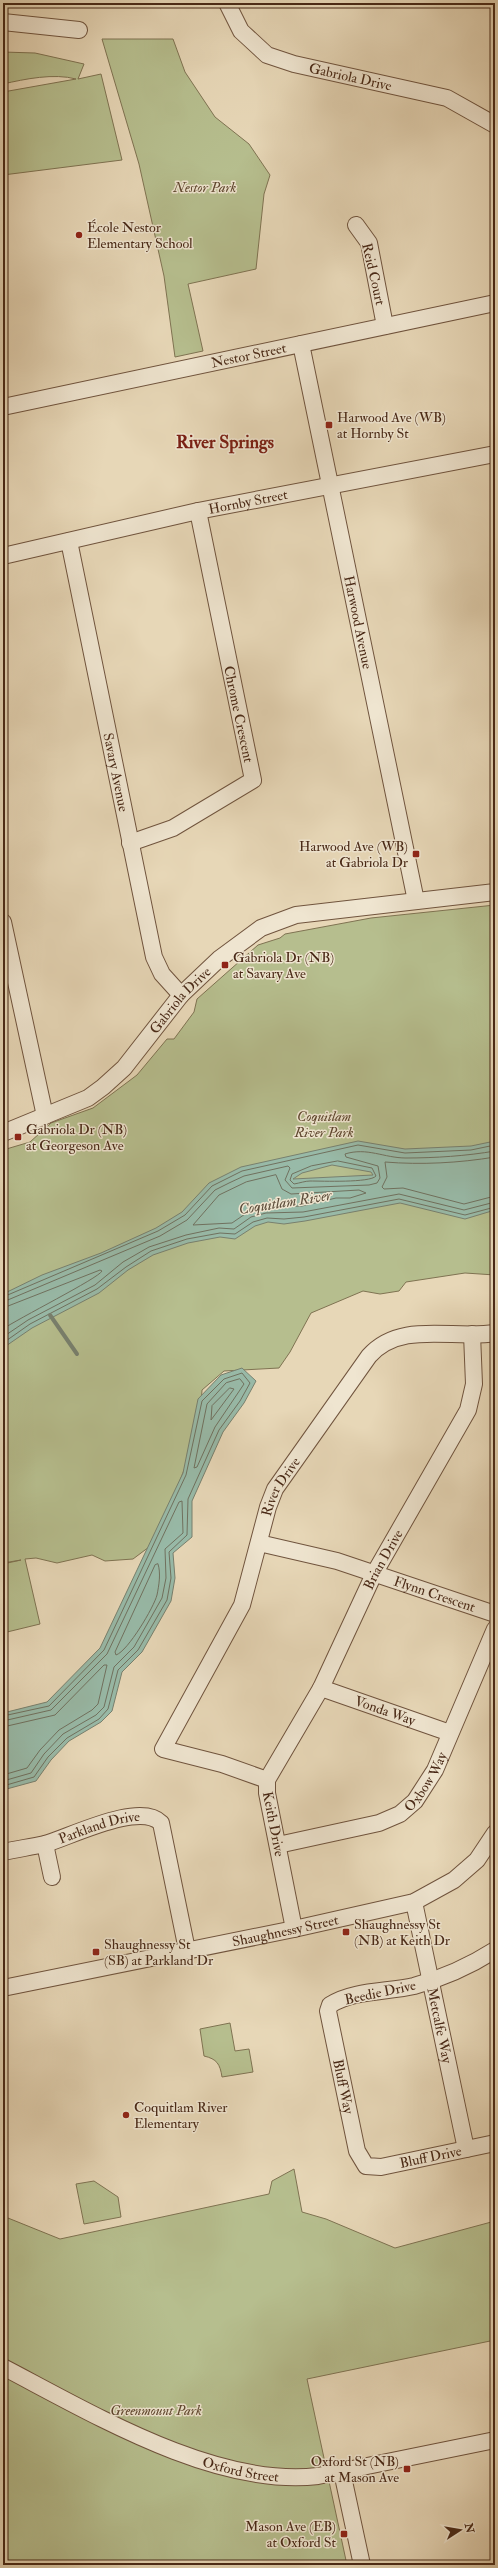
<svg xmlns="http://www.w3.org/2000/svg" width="498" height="2568" font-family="'IM FELL Double Pica',serif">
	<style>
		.green { fill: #b6be8e; stroke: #7f7352 }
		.water { fill: #98baa8; stroke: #78806e; fill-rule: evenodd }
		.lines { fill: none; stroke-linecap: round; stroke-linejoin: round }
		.shore { stroke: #70715f; stroke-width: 1 }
		.stream { stroke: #78806e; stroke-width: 4 }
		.minor-casing { stroke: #70543e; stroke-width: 18 }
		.minor { stroke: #efe5d0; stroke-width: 16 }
		.poi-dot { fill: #8f2418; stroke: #efe5d0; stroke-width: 1.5 }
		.labels { text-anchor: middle; stroke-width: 3; stroke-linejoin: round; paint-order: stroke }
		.street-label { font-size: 14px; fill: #482816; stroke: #efe5d0 }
		.park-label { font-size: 14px; font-style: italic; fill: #5e462e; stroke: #efe5d0 }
		.poi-label { font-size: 14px; fill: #482816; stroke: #efe5d0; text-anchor: start }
		.water-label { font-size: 15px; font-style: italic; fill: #5c4c3a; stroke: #efe5d0 }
		.district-label { font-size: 18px; font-weight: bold; fill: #7a1f14; stroke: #efe5d0 }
	</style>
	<rect width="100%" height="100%" fill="#e7d7b7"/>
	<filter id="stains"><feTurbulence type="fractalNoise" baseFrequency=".005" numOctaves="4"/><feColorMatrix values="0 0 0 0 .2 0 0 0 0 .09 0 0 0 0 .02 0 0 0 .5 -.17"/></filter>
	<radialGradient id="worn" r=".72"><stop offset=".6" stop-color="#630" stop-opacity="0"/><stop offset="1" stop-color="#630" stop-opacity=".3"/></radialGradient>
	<g class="green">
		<path d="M102,39H173L185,72L215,117L249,144L270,175L264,194L256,269L188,284L203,351L175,357L164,276L139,164Z"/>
		<path d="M3,52L35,53L84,64L78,79L101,74L122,160L3,175V92L76,79C54,73 25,79 3,84Z"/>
		<path d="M495,905V1275L465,1273L406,1282L399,1291L380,1294L363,1291L311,1313L290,1352L279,1368L224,1371L202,1390L200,1421L192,1449L157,1541L133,1559L105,1561L92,1555L57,1563L36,1558L25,1559L40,1624L3,1633V1564L21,1560L3,1563V1150L30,1142L51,1123L93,1108L137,1075L167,1039H174L194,1012L197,999L258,945L280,938L285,934L371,918Z"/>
		<path d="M230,2023L235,2051L249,2049L253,2072L222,2077C220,2064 217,2059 204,2056L200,2029Z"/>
		<path d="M294,2169L302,2212L326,2219L395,2248L495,2221V2340L307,2379L347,2565H3V2216L60,2239L269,2194L272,2181Z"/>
		<path d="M94,2181L118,2197L121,2217L84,2224L76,2184Z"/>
	</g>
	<g class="water">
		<path d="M358,1141L405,1149L471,1146L495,1141V1210L465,1219L400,1203L305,1221L284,1224L268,1222L255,1226L235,1239L220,1237L188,1243L153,1255L128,1270L99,1293L32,1328L3,1348V1294L42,1275L101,1253L156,1228L182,1212L209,1183L241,1167ZM332,1165L371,1172L373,1175L293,1179L302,1173Z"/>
		<path d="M242,1368L256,1381L244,1403L223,1432L192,1501V1537L173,1553L175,1578L171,1601L142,1652L122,1672L112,1711L101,1722L69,1741L51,1760L36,1781L3,1790V1713L47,1702L100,1648L183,1473L198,1399L221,1375Z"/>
	</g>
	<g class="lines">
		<g class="shore">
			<path d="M495,1157C459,1163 421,1165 385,1162L387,1177L382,1187L384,1189L403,1188L464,1204L495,1196"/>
			<path d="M338,1161L372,1168L376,1176C370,1183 322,1181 310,1181C305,1181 300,1183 294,1184L290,1180L292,1174L311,1166Z"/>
			<path d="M276,1175L282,1189L291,1194L359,1190L366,1193L350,1198H336L302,1206L265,1207L248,1212L232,1223L193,1225L219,1195L246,1182Z"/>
			<path d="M3,1297L158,1231L185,1215L212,1186L242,1171L358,1145L405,1153L471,1150L495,1145"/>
			<path d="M3,1302L160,1236L187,1220L215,1190L229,1183L244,1176L288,1166L290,1168L285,1180L292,1188L369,1185L377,1183L380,1178L378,1166L346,1157L345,1154C367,1147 384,1158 406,1158C435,1158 466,1156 495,1151"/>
			<path d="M3,1308L100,1270L102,1271C99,1278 17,1319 3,1329"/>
			<path d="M3,1337L28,1320L95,1285L123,1262L149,1247L186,1235L219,1228L234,1229L251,1217L266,1213L303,1212L399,1194L464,1210L495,1202"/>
			<path d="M3,1343L30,1324L97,1289L126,1267L151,1251L187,1239L220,1233L235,1234L253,1222L267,1218L284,1219L304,1217L399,1199L465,1215L495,1207"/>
			<path d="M240,1379L244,1384L215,1427L197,1467L194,1468L207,1404L226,1383Z"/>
			<path d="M230,1388L234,1389L211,1420L212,1406Z"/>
			<path d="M158,1564C161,1573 159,1585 157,1595C154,1607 128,1651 116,1655L115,1652L155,1565Z"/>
			<path d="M3,1716L49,1706L104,1650L186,1475L202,1401L224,1379L242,1373L250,1383L240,1401L219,1430L188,1499L187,1535L169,1552L171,1578L167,1600L138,1650L118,1670L108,1709L99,1719L67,1738L48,1757L34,1777L3,1786"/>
			<path d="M3,1721L51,1710L107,1654L179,1502L182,1501L183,1533L165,1549L166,1578L162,1598L134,1647L114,1667L104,1707L96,1715L63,1734L44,1754L31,1773L3,1781"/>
			<path d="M3,1727L55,1715L104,1665H107L98,1704L92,1710L59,1730L40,1750L27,1768L3,1775"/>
		</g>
		<path class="stream" d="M50,1315L77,1354"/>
		<g class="minor-casing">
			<g id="minor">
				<path id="s1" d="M227,3L241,31L267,55L294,64L447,98L495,125"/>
				<path d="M3,22L79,30"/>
				<path d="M356,225L369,243L385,326"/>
				<path id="s2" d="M301,344L416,901"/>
				<path id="s3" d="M3,407L495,303"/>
				<path id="s4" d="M69,541L154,957L162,974L181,995"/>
				<path id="s5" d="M3,556L198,511L495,454"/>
				<path d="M130,843L173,828L253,780L198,511"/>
				<path d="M3,922L45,1116"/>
				<path id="s6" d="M3,1133L88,1098L103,1087L124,1068L181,995L219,959L261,928L296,915L495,892"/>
				<path id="s7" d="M259,1543L337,1561L495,1614"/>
				<path id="s8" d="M321,1688L450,1733"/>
				<path id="s9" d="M267,1780L222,1764L163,1749L242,1605L268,1507L275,1489L369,1356C401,1320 453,1340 495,1333"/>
				<path d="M45,1844L52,1877"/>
				<path id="s10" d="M278,1845L379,1823L400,1814L415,1801L435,1770L495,1629"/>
				<path id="s11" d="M3,1852C17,1849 31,1847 45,1844C70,1837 140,1801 161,1823L187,1950"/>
				<path id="s12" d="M414,1902L466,2149"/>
				<path id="s13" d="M294,1929L267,1793V1780L321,1688L374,1574L468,1410L474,1384L472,1334"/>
				<path id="s14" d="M495,1950C470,1966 443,1978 414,1986C388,1992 353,1990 330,2005L328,2011L357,2151L366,2166L381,2167L495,2143"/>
				<path id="s15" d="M3,1988L294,1929L414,1902L454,1880L477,1860L495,1833"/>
				<path id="s16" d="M3,2367C93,2414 216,2488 318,2476L495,2440"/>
				<path d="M342,2472L362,2565"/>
			</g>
		</g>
		<use href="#minor" class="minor"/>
	</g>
	<g class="poi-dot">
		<circle cx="79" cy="235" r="4"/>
		<rect x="325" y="421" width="8" height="8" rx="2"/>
		<rect x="412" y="850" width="8" height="8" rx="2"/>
		<rect x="221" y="961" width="8" height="8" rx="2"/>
		<rect x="14" y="1133" width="8" height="8" rx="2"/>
		<rect x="342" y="1928" width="8" height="8" rx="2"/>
		<rect x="92" y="1948" width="8" height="8" rx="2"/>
		<circle cx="126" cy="2115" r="4"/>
		<rect x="403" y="2465" width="8" height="8" rx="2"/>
		<rect x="340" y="2530" width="8" height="8" rx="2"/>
	</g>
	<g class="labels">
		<g class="street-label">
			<text dy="5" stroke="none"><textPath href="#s1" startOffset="153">Gabriola Drive</textPath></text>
			<text transform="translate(374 274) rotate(77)" y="5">Reid Court</text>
			<text dy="5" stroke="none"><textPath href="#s3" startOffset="251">Nestor Street</textPath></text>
			<text dy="5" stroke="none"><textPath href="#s5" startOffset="251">Hornby Street</textPath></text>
			<text dy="5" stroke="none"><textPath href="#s2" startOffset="284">Harwood Avenue</textPath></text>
			<text transform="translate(239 714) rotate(78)" y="5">Chrome Crescent</text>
			<text dy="5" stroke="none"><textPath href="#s4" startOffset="236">Savary Avenue</textPath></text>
			<text dy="5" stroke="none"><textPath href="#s6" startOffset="227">Gabriola Drive</textPath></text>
			<text dy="5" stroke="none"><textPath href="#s9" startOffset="398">River Drive</textPath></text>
			<text dy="5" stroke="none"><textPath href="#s13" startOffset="401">Brian Drive</textPath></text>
			<text dy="5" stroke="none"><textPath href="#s7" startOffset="183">Flynn Crescent</textPath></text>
			<text dy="5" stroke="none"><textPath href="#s8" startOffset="68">Vonda Way</textPath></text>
			<text dy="5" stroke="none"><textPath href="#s10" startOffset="168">Oxbow Way</textPath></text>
			<text transform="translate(274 1824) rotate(79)" y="5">Keith Drive</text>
			<text dy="5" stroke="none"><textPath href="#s11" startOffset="100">Parkland Drive</textPath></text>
			<text dy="5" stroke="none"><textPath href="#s15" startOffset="288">Shaughnessy Street</textPath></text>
			<text transform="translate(380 1992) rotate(-12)" y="5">Beedie Drive</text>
			<text dy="5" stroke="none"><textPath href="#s12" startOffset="126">Metcalfe Way</textPath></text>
			<text dy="5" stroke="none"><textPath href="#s14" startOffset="259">Bluff Way</textPath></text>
			<text dy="5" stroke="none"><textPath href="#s14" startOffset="408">Bluff Drive</textPath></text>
			<text dy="5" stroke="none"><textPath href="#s16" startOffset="260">Oxford Street</textPath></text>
		</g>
		<g class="park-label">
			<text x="205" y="192">Nestor Park</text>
			<text x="324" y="1121">Coquitlam<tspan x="324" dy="16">River Park</tspan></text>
			<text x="156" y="2415">Greenmount Park</text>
		</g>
		<g class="poi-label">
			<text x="87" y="232">École Nestor<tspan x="87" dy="16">Elementary School</tspan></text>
			<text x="337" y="422">Harwood Ave (WB)<tspan x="337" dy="16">at Hornby St</tspan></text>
			<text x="408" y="851" text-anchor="end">Harwood Ave (WB)<tspan x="408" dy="16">at Gabriola Dr</tspan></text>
			<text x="233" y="962">Gabriola Dr (NB)<tspan x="233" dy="16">at Savary Ave</tspan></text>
			<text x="26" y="1134">Gabriola Dr (NB)<tspan x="26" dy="16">at Georgeson Ave</tspan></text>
			<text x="354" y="1929">Shaughnessy St<tspan x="354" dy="16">(NB) at Keith Dr</tspan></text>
			<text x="104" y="1949">Shaughnessy St<tspan x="104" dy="16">(SB) at Parkland Dr</tspan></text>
			<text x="134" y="2112">Coquitlam River<tspan x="134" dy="16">Elementary</tspan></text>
			<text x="399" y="2466" text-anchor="end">Oxford St (NB)<tspan x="399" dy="16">at Mason Ave</tspan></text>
			<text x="336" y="2531" text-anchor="end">Mason Ave (EB)<tspan x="336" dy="16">at Oxford St</tspan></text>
		</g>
		<g class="water-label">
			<text transform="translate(285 1202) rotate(-9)" y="5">Coquitlam River</text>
		</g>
		<g class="district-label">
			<text x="225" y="448">River Springs</text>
		</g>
	</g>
	<rect width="498" height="2568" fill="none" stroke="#e7d7b7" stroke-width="16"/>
	<rect x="4" y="4" width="490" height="2560" fill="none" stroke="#482816" stroke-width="2"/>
	<rect x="8" y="8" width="482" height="2552" fill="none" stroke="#482816"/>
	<g transform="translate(460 2530) rotate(78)" stroke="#efe5d0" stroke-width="3" paint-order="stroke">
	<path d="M0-3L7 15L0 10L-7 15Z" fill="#482816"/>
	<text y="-6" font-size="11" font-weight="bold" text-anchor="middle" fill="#482816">N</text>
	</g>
	<rect width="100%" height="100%" filter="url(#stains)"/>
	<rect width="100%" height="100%" fill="url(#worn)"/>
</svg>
